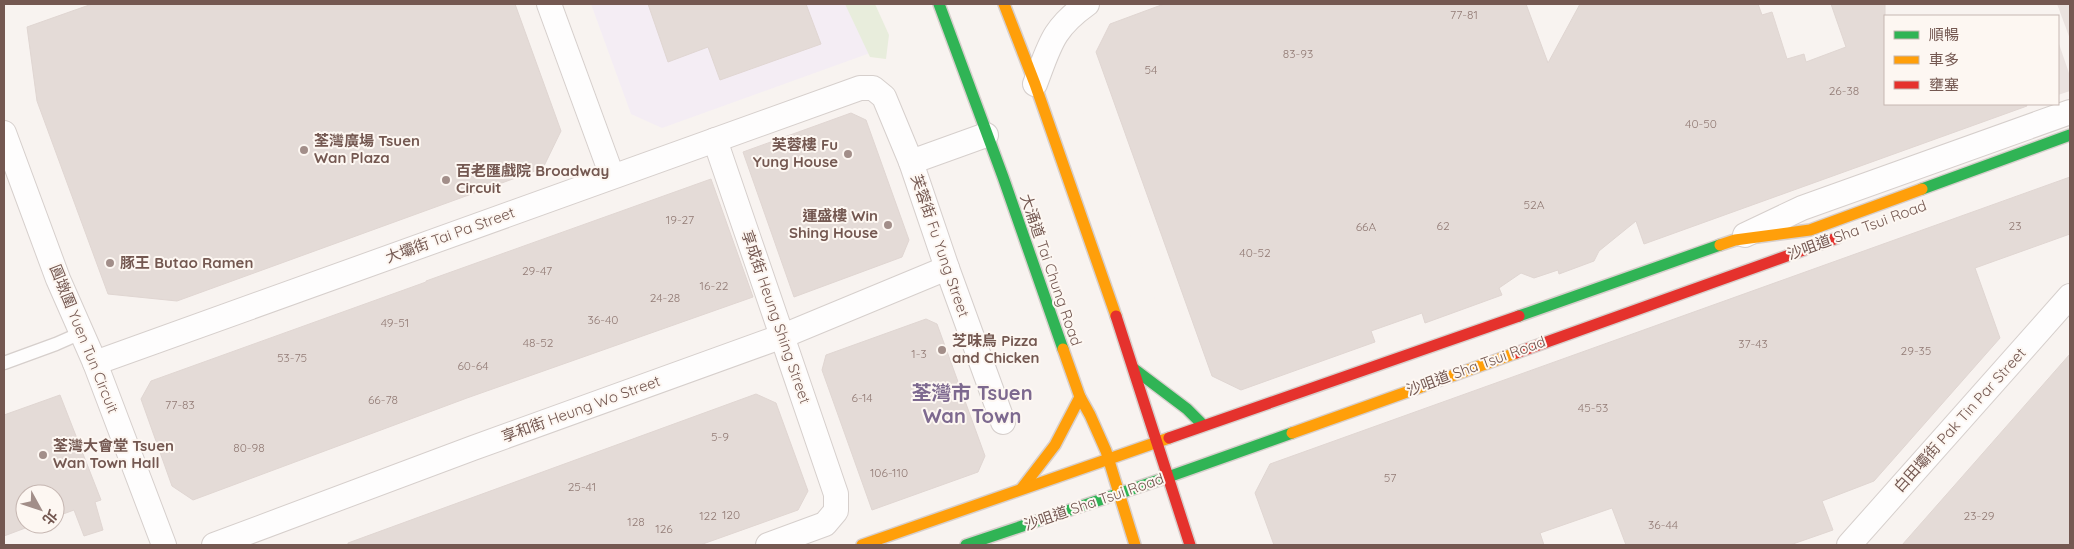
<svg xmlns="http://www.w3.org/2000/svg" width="2074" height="549" font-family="Quicksand,'Noto Sans TC',sans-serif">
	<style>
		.industrial { fill: #eae2df }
		.education { fill: #f4edf4 }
		.green { fill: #e8eddc }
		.pier { fill: #f8f3f0 }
		.building { fill: #e4dbd7; stroke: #e0d6d2 }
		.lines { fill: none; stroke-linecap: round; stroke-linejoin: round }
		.lane-casing { stroke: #d6cfcc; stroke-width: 15 }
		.street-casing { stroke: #d6cfcc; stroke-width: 26 }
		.fast-casing { stroke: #d7cfcc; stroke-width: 14 }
		.slow-casing { stroke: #d7cfcc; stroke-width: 14 }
		.jam-casing { stroke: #d7cfcc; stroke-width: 14 }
		.lane { stroke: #fefdfd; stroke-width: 12 }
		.street { stroke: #fefdfd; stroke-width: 24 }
		.fast { stroke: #30b455; stroke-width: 11 }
		.slow { stroke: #ff9f0a; stroke-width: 11 }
		.jam { stroke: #e5322d; stroke-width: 11 }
		.poi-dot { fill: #a28e89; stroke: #fdf7f2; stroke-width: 2 }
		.labels { text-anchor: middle; stroke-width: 4; stroke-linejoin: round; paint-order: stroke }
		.number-label { font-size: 12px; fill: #927b75 }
		.poi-label { font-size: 15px; font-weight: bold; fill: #745851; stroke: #fdf7f2; text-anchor: start }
		.street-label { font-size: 15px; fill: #745851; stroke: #fdf7f2 }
		.district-label { font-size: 20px; font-weight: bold; fill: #7d698f; stroke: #fdf7f2 }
	</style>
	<rect width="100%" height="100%" fill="#f8f3f0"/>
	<g class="industrial">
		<path d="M2057,4H2070V39Z"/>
		<path d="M2058,41L2070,76V91L2058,95Z"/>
	</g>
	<path class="education" d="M591,4H852L870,53L662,128L631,114Z"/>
	<path class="green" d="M845,4H875L889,35L886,59L870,57Z"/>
	<path class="pier" d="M909,4H1042L1209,441L1243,545H1106L924,50L926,49Z"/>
	<g class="building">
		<path d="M92,4H515L561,131L543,168L177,301L108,294L37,101L27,27Z"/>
		<path d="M648,4H806L821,44L720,80L708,47L668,62Z"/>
		<path d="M1164,4H1526L1548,63L1580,4H1758L1762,15L1772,12L1787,59L1804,54L1806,62L1846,47L1831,4H1885V104H2026L2027,106L1644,244L1636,221L1599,251L1594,261L1559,274L1558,270L1534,278L1521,273L1499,288L1502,295L1425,323L1422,313L1371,331L1375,342L1241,390L1212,376L1096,52L1110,24Z"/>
		<path d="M851,113L866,120L909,240L902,257L794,297L743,152Z"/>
		<path d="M2070,177V234L1975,268L2000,338L1874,481L1822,501L1833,530L1790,545H1626L1612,508L1540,533L1544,545H1274L1255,493L1270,464Z"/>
		<path d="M711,179L753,297L467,398L193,500L172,486L141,399L151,381L426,282V281Z"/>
		<path d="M926,319L937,324L985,456L978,472L872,510L822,370L826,355Z"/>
		<path d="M2070,354V545H1902L1976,461Z"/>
		<path d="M756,394L776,403L808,491L798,510L700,545H348V543Z"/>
		<path d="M60,395L101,500L95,502L103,530L84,536L74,510L55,517V494H25V524H36L4,536V415Z"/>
	</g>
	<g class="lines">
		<g class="lane-casing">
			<path id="lane" d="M4,363L56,344L81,333"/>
		</g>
		<g class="street-casing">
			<g id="street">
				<path d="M549,4L612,176"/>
				<path d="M1035,84C1050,45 1052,29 1087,4"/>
				<path d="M4,133L58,279L95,363L164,545"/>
				<path d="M715,140L836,494V511L825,524L768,545"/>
				<path d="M911,162L986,135"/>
				<path d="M1745,235L1802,208L2070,112"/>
				<path d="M95,363L860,88H873L884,97L911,162L947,268L1003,422"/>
				<path d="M214,545L473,448L783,336L947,268"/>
				<path d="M1849,545L2070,296"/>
			</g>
		</g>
		<g class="fast-casing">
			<g id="fast">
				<path d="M939,4L1003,177L1063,349"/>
				<path d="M1922,189L2070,135"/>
				<path d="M1519,316L1720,245"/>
				<path d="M1134,369L1187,409L1203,425"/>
				<path d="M966,545L1168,477L1292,433"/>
			</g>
		</g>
		<g class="slow-casing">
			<g id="slow">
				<path d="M1004,4L1035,84L1116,316"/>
				<path d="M1720,245L1735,240L1810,230L1922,189"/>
				<path d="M1063,349L1080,397L1090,415L1106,451L1135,545"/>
				<path d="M1292,433L1516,353"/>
				<path d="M1022,488L1055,445L1080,397"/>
				<path d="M862,545L1169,438"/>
			</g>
		</g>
		<g class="jam-casing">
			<g id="jam">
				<path d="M1116,316L1190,545"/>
				<path d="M1516,353L1837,238"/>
				<path d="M1169,438L1519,316"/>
			</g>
		</g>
		<use href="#lane" class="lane"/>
		<use href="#street" class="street"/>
		<use href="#fast" class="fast"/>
		<use href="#slow" class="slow"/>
		<use href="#jam" class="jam"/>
	</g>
	<g class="poi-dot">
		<circle cx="304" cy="150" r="5"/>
		<circle cx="848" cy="154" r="5"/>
		<circle cx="446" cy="180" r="5"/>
		<circle cx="888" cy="225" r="5"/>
		<circle cx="110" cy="263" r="5"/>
		<circle cx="942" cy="350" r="5"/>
		<circle cx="43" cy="455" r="5"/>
	</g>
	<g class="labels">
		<g class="number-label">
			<text x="1464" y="19">77-81</text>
			<text x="1298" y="58">83-93</text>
			<text x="1151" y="74">54</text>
			<text x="1844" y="95">26-38</text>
			<text x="1701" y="128">40-50</text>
			<text x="1534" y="209">52A</text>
			<text x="680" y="224">19-27</text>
			<text x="1443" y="230">62</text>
			<text x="2015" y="230">23</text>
			<text x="1366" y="231">66A</text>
			<text x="1255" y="257">40-52</text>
			<text x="537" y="275">29-47</text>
			<text x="714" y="290">16-22</text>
			<text x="665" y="302">24-28</text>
			<text x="603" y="324">36-40</text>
			<text x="395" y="327">49-51</text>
			<text x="538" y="347">48-52</text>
			<text x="1753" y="348">37-43</text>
			<text x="1916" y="355">29-35</text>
			<text x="919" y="358">1-3</text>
			<text x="292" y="362">53-75</text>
			<text x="473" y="370">60-64</text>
			<text x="862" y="402">6-14</text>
			<text x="383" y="404">66-78</text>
			<text x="180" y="409">77-83</text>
			<text x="1593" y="412">45-53</text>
			<text x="720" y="441">5-9</text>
			<text x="249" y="452">80-98</text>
			<text x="889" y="477">106-110</text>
			<text x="1390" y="482">57</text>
			<text x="582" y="491">25-41</text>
			<text x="731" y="519">120</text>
			<text x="708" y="520">122</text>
			<text x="1979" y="520">23-29</text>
			<text x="636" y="526">128</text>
			<text x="1663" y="529">36-44</text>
			<text x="664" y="533">126</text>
		</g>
		<g class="poi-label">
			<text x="314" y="146">荃灣廣場 Tsuen<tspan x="314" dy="17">Wan Plaza</tspan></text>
			<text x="838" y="150" text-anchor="end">芙蓉樓 Fu<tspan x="838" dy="17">Yung House</tspan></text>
			<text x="456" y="176">百老匯戲院 Broadway<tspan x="456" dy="17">Circuit</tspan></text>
			<text x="878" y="221" text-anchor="end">運盛樓 Win<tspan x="878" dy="17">Shing House</tspan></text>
			<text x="120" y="268">豚王 Butao Ramen</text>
			<text x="952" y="346">芝味鳥 Pizza<tspan x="952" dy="17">and Chicken</tspan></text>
			<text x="53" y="451">荃灣大會堂 Tsuen<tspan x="53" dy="17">Wan Town Hall</tspan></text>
		</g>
		<g class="street-label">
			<text transform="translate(1857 230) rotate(-20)" y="5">沙咀道 Sha Tsui Road</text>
			<text transform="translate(450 235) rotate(-20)" y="5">大壩街 Tai Pa Street</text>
			<text transform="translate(940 246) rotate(71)" y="5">芙蓉街 Fu Yung Street</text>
			<text transform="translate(1051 270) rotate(71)" y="5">大涌道 Tai Chung Road</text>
			<text transform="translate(776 317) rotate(71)" y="5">享成街 Heung Shing Street</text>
			<text transform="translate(84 339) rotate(68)" y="5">圓墩圍 Yuen Tun Circuit</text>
			<text transform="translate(1476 366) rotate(-20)" y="5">沙咀道 Sha Tsui Road</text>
			<text transform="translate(581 409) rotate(-20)" y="5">享和街 Heung Wo Street</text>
			<text transform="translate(1960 420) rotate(-48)" y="5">白田壩街 Pak Tin Par Street</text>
			<text transform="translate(1094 502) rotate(-19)" y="5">沙咀道 Sha Tsui Road</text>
		</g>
		<g class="district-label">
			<text x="972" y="400">荃灣市 Tsuen<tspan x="972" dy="23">Wan Town</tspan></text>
		</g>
	</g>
	<rect width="2074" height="549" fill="none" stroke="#745851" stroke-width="10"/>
	<rect x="1884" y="15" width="175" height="90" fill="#fdf7f2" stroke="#c6b7b2"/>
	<rect x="1894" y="31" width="25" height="8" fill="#30b455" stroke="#c6b7b2"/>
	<text x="1929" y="40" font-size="15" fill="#745851">順暢</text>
	<rect x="1894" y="56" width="25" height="8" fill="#ff9f0a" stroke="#c6b7b2"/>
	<text x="1929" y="65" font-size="15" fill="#745851">車多</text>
	<rect x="1894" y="81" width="25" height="8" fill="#e5322d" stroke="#c6b7b2"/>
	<text x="1929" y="90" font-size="15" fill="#745851">壅塞</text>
	<g transform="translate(40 509) rotate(130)"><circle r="24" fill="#fdf7f2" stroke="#c6b7b2"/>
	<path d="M0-4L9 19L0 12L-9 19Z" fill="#a28e89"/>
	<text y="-8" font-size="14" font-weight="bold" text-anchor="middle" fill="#745851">北</text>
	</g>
</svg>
